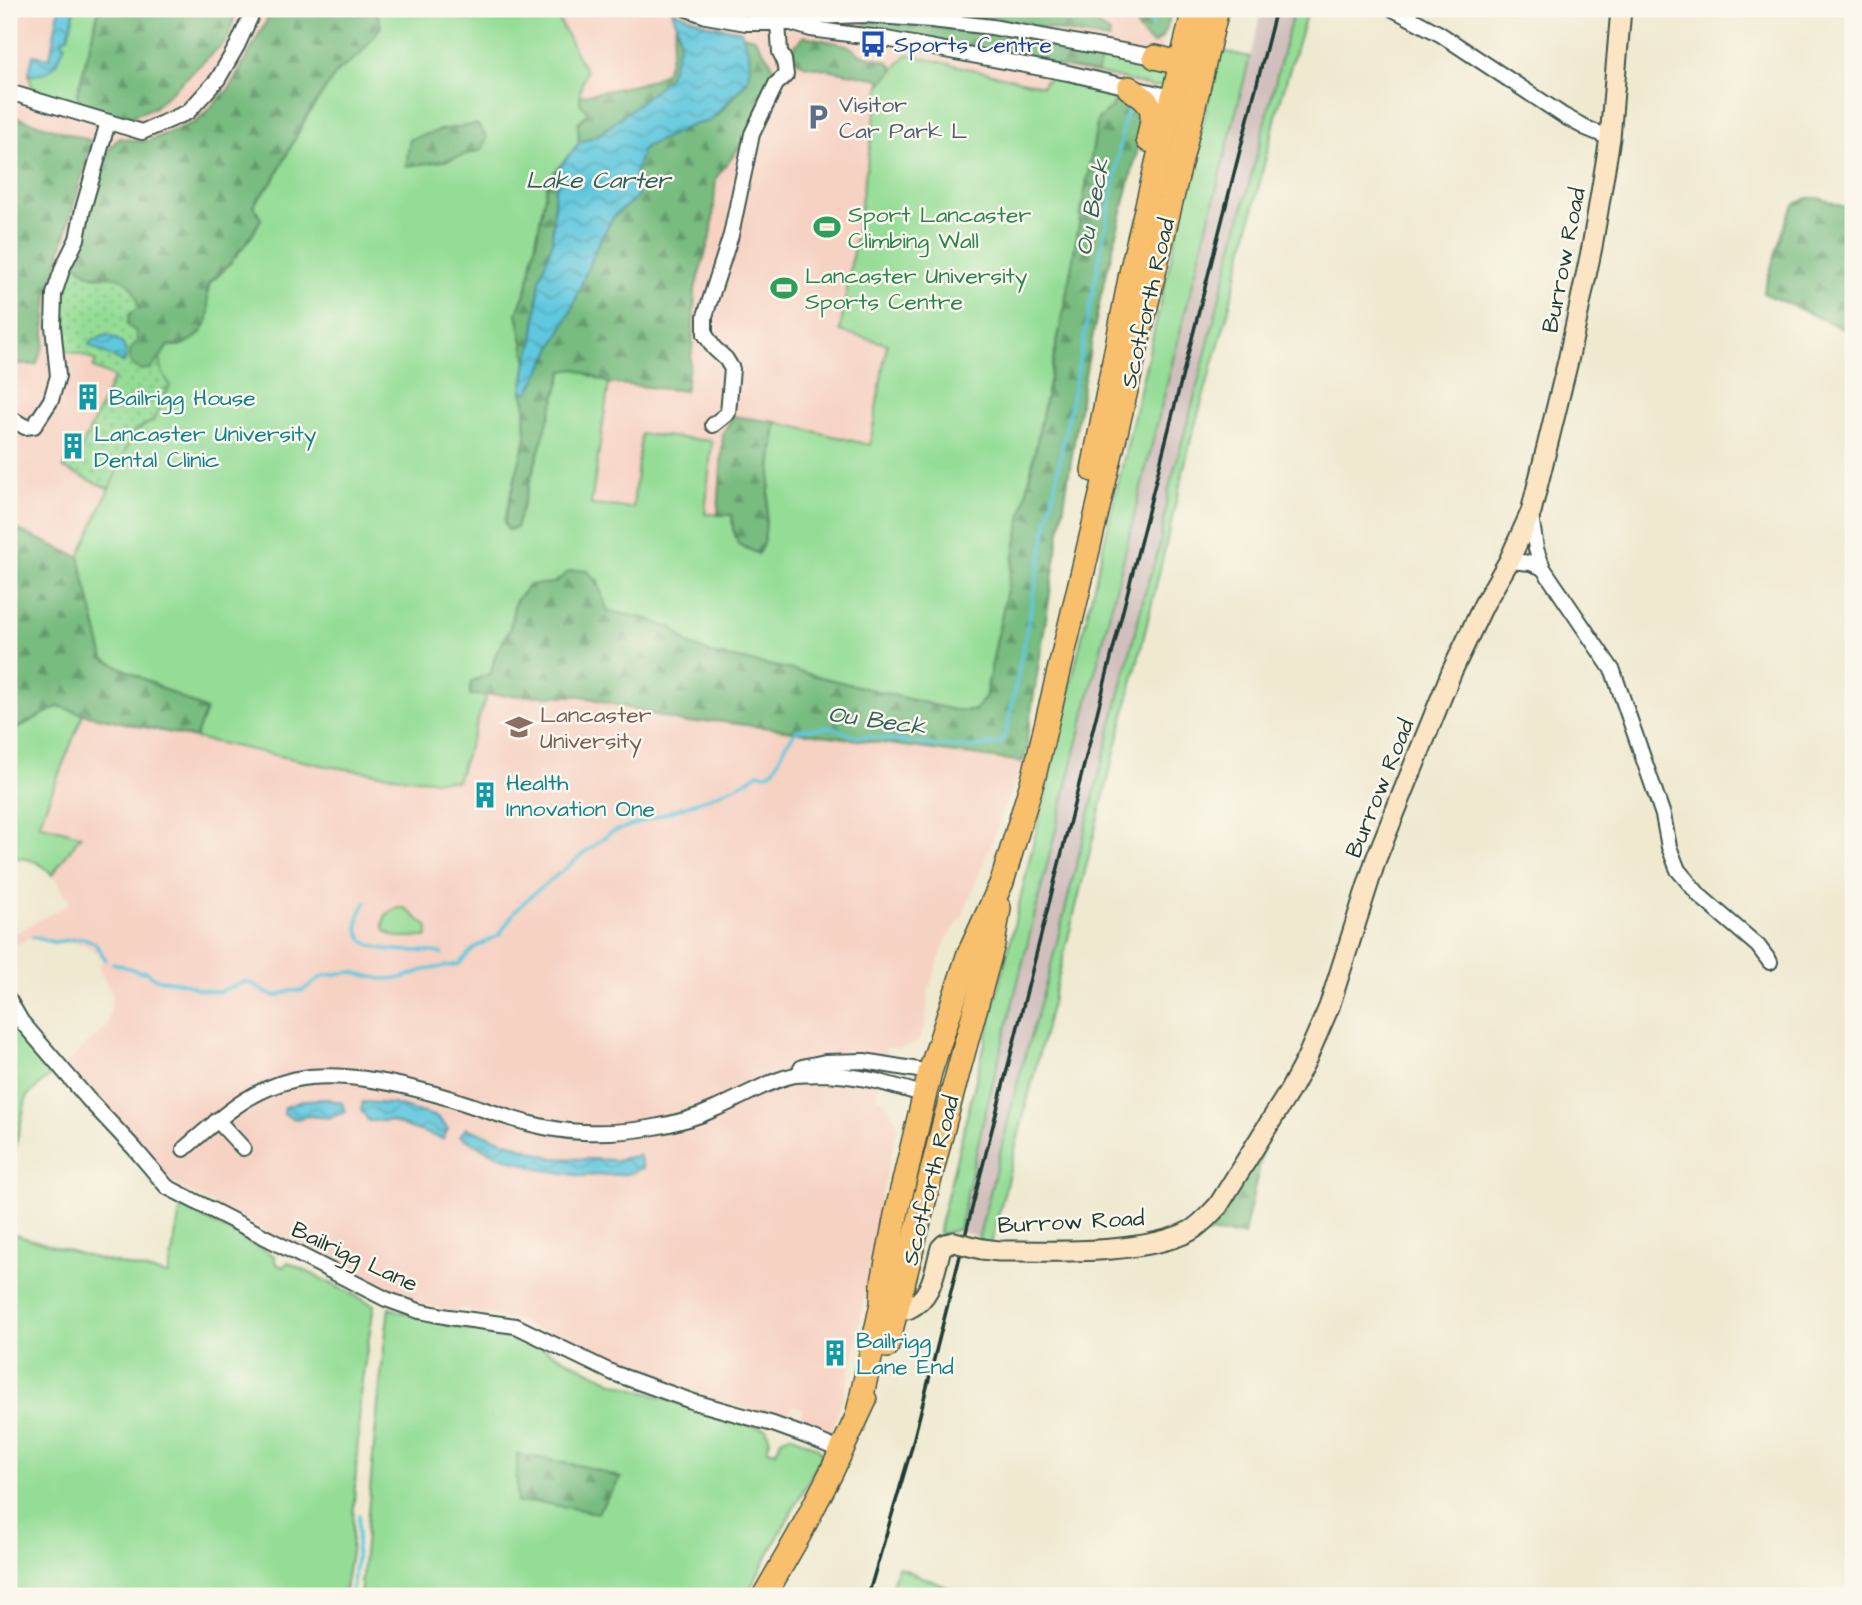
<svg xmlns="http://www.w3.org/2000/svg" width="1862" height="1605" font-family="'Architects Daughter',sans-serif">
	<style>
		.built { fill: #f6d2c3 }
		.railway { fill: #d1bfbd }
		.grass { fill: #95dd97; stroke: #5a8d66; stroke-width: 2 }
		.forest { fill: url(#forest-firs); stroke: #4c7c5a; stroke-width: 2 }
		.garden { fill: url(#garden-dots); stroke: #5a8d66; stroke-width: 2 }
		.water { fill: url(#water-waves); stroke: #408289; stroke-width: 2 }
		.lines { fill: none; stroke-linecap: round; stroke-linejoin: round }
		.stream { stroke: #61c8de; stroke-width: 3.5 }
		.street-casing { stroke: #3e574b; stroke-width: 18 }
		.secondary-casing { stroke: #3e574b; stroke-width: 23 }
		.primary-casing { stroke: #3e574b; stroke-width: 26 }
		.street { stroke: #fff; stroke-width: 14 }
		.secondary { stroke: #fce5c4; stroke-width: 19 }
		.primary { stroke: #f8bf6c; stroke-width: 23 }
		.rail { stroke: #1f3d34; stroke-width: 3.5 }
		.secondary-bridge-casing { stroke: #3e574b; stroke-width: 23; stroke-linecap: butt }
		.secondary-bridge { stroke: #fce5c4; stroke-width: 19 }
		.labels { text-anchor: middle; stroke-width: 5; stroke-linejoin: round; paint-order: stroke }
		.transit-label { font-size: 23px; fill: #164399; stroke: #fbf7ec; text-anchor: start }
		.service-label { font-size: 23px; fill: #4e5e75; stroke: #fbf7ec; text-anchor: start }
		.leisure-label { font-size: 23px; fill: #27864d; stroke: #fbf7ec; text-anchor: start }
		.street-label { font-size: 23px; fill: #1f3d34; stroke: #fbf7ec }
		.culture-label { font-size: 23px; fill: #0d838f; stroke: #fbf7ec; text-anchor: start }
		.education-label { font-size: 23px; fill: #785e54; stroke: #fbf7ec; text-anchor: start }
		.water-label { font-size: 24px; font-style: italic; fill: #30605e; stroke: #fbf7ec }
	</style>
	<defs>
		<pattern id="forest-firs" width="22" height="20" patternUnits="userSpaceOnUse" patternTransform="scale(1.75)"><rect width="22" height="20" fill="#78bc80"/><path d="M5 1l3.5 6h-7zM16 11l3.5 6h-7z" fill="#629a6a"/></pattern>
		<pattern id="garden-dots" width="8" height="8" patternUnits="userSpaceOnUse" patternTransform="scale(1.75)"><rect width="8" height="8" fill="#95dd97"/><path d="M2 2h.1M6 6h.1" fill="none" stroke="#79b47c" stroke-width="1.8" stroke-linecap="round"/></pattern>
		<pattern id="water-waves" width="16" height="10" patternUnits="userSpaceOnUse" patternTransform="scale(1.75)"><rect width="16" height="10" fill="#61c8de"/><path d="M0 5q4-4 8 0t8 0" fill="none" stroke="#4fa4b5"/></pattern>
	</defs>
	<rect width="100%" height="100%" fill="#fbf7ec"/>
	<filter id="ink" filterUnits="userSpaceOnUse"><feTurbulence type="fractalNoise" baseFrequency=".0143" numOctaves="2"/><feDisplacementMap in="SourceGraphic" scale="14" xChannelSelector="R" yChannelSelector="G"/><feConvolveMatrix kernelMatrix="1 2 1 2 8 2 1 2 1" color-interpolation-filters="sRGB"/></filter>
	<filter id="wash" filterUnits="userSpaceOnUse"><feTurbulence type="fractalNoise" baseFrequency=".00686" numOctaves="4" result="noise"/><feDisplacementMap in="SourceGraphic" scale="28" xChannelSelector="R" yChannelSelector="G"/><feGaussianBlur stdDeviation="1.57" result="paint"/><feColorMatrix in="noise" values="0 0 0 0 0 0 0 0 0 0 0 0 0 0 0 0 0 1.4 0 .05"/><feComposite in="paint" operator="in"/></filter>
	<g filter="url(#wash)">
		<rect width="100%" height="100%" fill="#efe9d0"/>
		<path class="built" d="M9,9H1171L1100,299L1083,385L1027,738V747L1023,762L962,917L946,940L929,989L925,1025L921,1036L917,1043L899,1049L887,1047L876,1097L883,1099L897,1122V1128L880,1201L854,1356L844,1393L830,1434L828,1436L802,1428L799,1422L802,1408L793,1405L789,1415L785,1420H782L657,1382L619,1368L516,1320L474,1313L462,1308L455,1312L424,1305L391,1294L181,1188L168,1179L142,1146L65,1064L108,1025L112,993L97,966L103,961L97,953L85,945L68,943L51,944L29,938L9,949V937L70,903L57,880L40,863L25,858H9Z"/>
		<path class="railway" d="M1262,9H1308L1278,108L1227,316L1191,439L1145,632L992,1241L940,1225L1011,938L1209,97L1218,50L1250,57Z"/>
		<g class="grass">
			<path d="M75,9H99L77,94L82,105L32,88L29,74C52,78 62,57 63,37H68Z"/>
			<path d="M371,9H572L571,13L559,20L586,72C579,90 576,97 588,113L578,123L579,143L548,180L527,288L517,313L527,362L522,392L525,402L526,437L504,522L508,530L516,528L563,371L576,369L609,383L591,505L633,508L641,434L712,441L705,514L732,515L733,530L758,554L764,541L776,422L870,445L887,344L840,331L880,85L907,54L1043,86L1045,81L1049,79L1089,86L1118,96L1110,109L1098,119L1064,308L985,698L975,710H953L788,669L712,654L688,644L673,628L663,626L648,619L608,611L601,596L598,580L570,571L554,583L515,602L510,628L495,656L491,673L471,682L470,695L487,694L457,781L415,779L326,766L195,738L206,710L104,660L79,619V557L134,431L153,421L162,372L160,356L168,346H180L191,341L209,313L207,295L210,283L220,274L252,236L261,219L253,205L274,180L306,118L337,72L360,54L378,15Z"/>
			<path d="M1294,9H1308L1278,108L1227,316L1191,439L1145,632L991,1245L978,1240L1021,1069L1049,973L1145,593L1160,544L1168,492L1193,402Z"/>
			<path d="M1218,50L1250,57L1163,400L983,1122L959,1229L943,1234L939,1233L940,1225L1011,938L1209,97Z"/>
			<path d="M1103,52L1164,67L1168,72L1165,85L1154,87L1097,73Z"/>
			<path d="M59,706L83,714L39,824L81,835L52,875C41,861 27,857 9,858V732Z"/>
			<path d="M397,908H405L428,927V933L426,937H397L385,931C380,919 387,912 397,908Z"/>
			<path d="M9,1017L53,1073L27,1096L9,1174Z"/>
			<path d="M181,1206L275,1256V1263L283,1267L288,1262L374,1305L361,1387L351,1553L344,1596H9V1233L98,1259L168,1275Z"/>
			<path d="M389,1308L423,1319L464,1329L517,1336L613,1382L756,1427L766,1428L770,1440L767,1450L776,1452L781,1440L791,1435L818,1448L822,1454L818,1463L746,1596H360C370,1500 376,1404 389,1308Z"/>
			<path d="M898,1567L968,1596H888Z"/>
		</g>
		<g class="forest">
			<path d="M99,9H231L234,19L227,40L155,107L130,117L114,119L93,113L82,105L77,95Z"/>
			<path d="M273,9H371L378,15L381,27L360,54L337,72L305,118L274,180L253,205L261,219C251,238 237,256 222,272C218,276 212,279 209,283C205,292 209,302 209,311C208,334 189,346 168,346L152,369L139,370L130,362V350L137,341L127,325L129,315L117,277C98,276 85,279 75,260C90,227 91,181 109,150C111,146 116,142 119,138L145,142L196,122L230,88Z"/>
			<path d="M888,9H1032L1092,22L1110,33L1109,40L1001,20Z"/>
			<path d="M1136,9H1171C1168,24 1168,36 1153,44C1138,32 1134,28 1136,9Z"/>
			<path d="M872,20L992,34L1103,52L1097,73L868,32L864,28L866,22Z"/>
			<path d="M676,23L680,43L669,77L654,91L600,134L579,143L578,123L588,113L580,103V96C599,91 653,85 665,72C672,62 674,35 676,23Z"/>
			<path d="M742,35L754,38L771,62L774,70L765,98L746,139L716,178L712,230L695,289L692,352L685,391L609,383L576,369L563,371L516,528L508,530L504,522L526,437L525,402L522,392H529L571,311L598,243L614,216L638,196L635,174L643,148L692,125L710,121L722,110L747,81L749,52Z"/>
			<path d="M804,36L847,45L860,54L889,62L894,70L880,85V79L804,65L795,59L793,49L797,43Z"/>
			<path d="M1118,96C1123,100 1130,101 1134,105C1144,114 1140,128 1140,140L1100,299L1083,385L1027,738V747L1023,762L716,721L686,723L582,696L470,695L471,682L491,673L495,656L510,628L515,602L529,585L554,583L570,571L586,570C602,583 599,592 608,611L648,619L663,626L673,628L688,644L712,654L788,669L953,710H975L985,698L1064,308L1098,119L1110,109Z"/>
			<path d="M9,115L92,141L48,296L44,345L36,365L9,363Z"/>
			<path d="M477,124L487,137L482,150L444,161L406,166L410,139L441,130Z"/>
			<path d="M561,165L555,190L552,243L540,279L533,343L527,362L517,313L527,288L548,180Z"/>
			<path d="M1808,198H1819L1853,210V333L1763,293L1788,215L1795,204Z"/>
			<path d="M733,416L776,422L764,541L758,554L738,544L733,529L732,515H718L723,433Z"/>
			<path d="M9,526L79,557L104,659L206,710L195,738L83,714L59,706L9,732Z"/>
			<path d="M1263,1150L1244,1235L1212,1233L1192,1239Z"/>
			<path d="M517,1454L587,1467L621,1478L597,1513L538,1502L517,1503Z"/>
		</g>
		<path class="garden" d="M75,260C79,267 84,274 92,276C99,278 108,275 116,277C131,281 137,293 138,308L129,315L127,325L136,332L137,341L130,350V362L139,370L151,369L160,358L162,372L170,385L153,421L134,431L109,489L63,468L73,448L80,451L114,377L93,368L96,361L80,354L55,349L63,267Z"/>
		<g class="water">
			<path d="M59,9H75L68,37L63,38V44H65C58,62 52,78 29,74L33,55L50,58Z"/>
			<path d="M672,10L709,25L741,31L749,52L750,66L747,81L710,121L692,125L643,148L635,174L638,196L614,216L598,243L571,311L529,392H522L527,362L533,343L540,279L552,243L555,190L561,165L579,143L600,134L654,91L669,77L680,43L678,29Z"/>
			<path d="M106,335C120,339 131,348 124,363L89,345L93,340Z"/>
			<path d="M328,1099L342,1103L345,1112L330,1118L308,1116L296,1119L284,1114L285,1107L305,1100Z"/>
			<path d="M363,1102L393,1104L437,1117L448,1129L443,1139L390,1121H369L361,1110Z"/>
			<path d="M466,1128L553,1158L617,1160L639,1155L643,1168L628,1174L582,1176L539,1169L494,1154L460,1136Z"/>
		</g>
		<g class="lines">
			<g class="stream">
				<path d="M1151,27L1156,9"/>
				<path d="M366,902C360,910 357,918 358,928C362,960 420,946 442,954"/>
				<path d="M9,934L11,935"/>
				<path d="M33,937L54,942L83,938L91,941L95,943L106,960"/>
				<path d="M113,963L141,972L146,971L156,979L184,983L197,989L218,992L244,982L253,984L266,993L276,996L290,991H302L323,976L336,974L352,972L381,979L402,978L424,970L459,964L474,948L499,935L516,910L533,894L610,833L706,799L745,782L759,773L767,774L774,769L787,743L797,730L834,727L855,737H870L911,743L952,747H977L1001,743L1007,730L1115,179L1123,127L1130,103"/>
				<path d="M351,1596L356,1561L359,1515"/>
			</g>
		</g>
	</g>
	<g filter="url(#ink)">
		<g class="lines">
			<g class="street-casing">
				<g id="street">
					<path d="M687,9L706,16L746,23H791L810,17L865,15L931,20L992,27L1155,57"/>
					<path d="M1393,9L1440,34L1564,116L1586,128L1610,138"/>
					<path d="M791,23L811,29L886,39L1068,73L1172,97"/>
					<path d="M9,92L142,132L188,112L218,79L237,46L254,9"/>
					<path d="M9,417L25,427L34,426L51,400L58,376L53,326L54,294L63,267L77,239L83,209L108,122"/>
					<path d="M713,425L728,413L732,369L726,359L714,348L705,334V316L731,235L752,134L776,84L786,75L784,60L780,52L778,23"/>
					<path d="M1531,515L1536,549L1543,568L1613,671L1663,815L1669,847L1678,870L1700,896L1758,946L1770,962"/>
					<path d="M1509,561L1531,563L1543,568"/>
					<path d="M9,1000L21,1021L88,1099L134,1148L167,1187L386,1299L419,1311L449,1317L516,1326L613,1373L694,1402L773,1424L806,1436L842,1451"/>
					<path d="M798,1074L802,1067L825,1062L864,1061L930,1072"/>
					<path d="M217,1120L243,1148"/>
					<path d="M184,1149C223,1115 256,1083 310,1077C351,1073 396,1083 435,1094C485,1108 531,1130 583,1132C626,1134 679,1126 717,1108C743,1097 768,1081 795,1075C802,1074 809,1075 816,1074C857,1074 886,1083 925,1095"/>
				</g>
			</g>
			<g class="secondary-casing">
				<g id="secondary">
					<path d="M982,1249L999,1251C1052,1251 1143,1255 1190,1231C1201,1225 1209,1215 1218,1206L1290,1090L1306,1060L1329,1007L1376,859L1452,671L1484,604L1509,561L1531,512L1568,361L1592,247L1610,138L1621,9"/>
					<path d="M898,1307L908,1309C933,1297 934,1272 941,1248L945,1244L954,1242"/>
				</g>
			</g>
			<g class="primary-casing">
				<g id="primary">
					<path d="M1155,57L1180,63L1191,74"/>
					<path d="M1129,88C1156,105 1155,111 1148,140"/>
					<path d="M1093,470L1132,268L1194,9"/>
					<path d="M887,1346L945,1120L993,944L999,908"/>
					<path d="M858,1413L882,1304L883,1282L896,1215L930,1072L968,956L1002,882L1034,776L1217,9"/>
					<path d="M764,1596L799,1535L831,1473L865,1400"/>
				</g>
			</g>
			<use href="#street" class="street"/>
			<use href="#secondary" class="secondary"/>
			<use href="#primary" class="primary"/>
			<path class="rail" d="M868,1596L911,1450L1165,444L1276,9"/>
			<g class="secondary-bridge-casing">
				<path id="secondary-bridge" d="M954,1242L982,1249"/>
			</g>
			<use href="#secondary-bridge" class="secondary-bridge"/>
		</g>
	</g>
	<defs>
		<g id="bus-bare" transform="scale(2.1)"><path d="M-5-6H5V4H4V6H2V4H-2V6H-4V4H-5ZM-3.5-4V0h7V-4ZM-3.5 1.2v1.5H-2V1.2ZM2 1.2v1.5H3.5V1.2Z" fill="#1a4fb4" stroke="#fbf7ec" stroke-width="2.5" paint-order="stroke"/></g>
		<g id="parking-bare" transform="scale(2.1)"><path d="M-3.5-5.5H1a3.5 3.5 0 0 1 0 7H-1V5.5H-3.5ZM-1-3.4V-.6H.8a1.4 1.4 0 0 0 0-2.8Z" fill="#5c6f8a" stroke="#fbf7ec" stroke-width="2.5" paint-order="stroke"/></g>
		<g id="stadium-bare" transform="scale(2.1)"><path d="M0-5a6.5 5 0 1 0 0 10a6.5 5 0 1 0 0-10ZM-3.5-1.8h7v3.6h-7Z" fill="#2e9e5b" stroke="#fbf7ec" stroke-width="2.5" paint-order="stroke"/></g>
		<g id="building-bare" transform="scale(2.1)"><path d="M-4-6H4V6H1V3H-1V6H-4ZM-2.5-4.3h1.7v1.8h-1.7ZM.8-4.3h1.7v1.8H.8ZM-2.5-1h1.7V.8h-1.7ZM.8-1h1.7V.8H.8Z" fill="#0f9aa8" stroke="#fbf7ec" stroke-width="2.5" paint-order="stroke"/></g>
		<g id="university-bare" transform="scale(2.1)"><path d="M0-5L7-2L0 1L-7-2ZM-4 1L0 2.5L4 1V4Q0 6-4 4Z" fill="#8d6e63" stroke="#fbf7ec" stroke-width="2.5" paint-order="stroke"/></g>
	</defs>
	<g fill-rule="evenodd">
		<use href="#bus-bare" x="873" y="44"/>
		<use href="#parking-bare" x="818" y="117"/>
		<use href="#stadium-bare" x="827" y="227"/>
		<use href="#stadium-bare" x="784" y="288"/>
		<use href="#building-bare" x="88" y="397"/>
		<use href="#building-bare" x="73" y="446"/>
		<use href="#university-bare" x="519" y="727"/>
		<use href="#building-bare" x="485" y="795"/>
		<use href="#building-bare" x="835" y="1353"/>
	</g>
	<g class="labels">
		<g class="transit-label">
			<text x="894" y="52">Sports Centre</text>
		</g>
		<g class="service-label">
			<text x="839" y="112">Visitor<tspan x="839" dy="26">Car Park L</tspan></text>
		</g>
		<g class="leisure-label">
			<text x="848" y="222">Sport Lancaster<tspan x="848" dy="26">Climbing Wall</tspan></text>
			<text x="805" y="283">Lancaster University<tspan x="805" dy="26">Sports Centre</tspan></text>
		</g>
		<g class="street-label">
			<text transform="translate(1563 260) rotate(-79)" y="8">Burrow Road</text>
			<text transform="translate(1147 303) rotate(-77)" y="8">Scotforth Road</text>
			<text transform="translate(1379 788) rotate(-68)" y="8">Burrow Road</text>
			<text transform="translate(930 1180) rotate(-76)" y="8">Scotforth Road</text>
			<text transform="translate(1071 1221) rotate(-3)" y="8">Burrow Road</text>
			<text transform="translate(355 1256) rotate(25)" y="8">Bailrigg Lane</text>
		</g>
		<g class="culture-label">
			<text x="109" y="405">Bailrigg House</text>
			<text x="94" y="441">Lancaster University<tspan x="94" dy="26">Dental Clinic</tspan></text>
			<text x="506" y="790">Health<tspan x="506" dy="26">Innovation One</tspan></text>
			<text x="856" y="1348">Bailrigg<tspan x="856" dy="26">Lane End</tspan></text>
		</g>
		<g class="education-label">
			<text x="540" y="722">Lancaster<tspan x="540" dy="26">University</tspan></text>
		</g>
		<g class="water-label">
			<text x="598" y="188">Lake Carter</text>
			<text transform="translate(1092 207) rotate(-79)" y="8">Ou Beck</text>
			<text transform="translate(877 720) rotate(8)" y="8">Ou Beck</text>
		</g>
	</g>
	<rect width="1862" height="1605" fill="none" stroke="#fbf7ec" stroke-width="35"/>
</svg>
